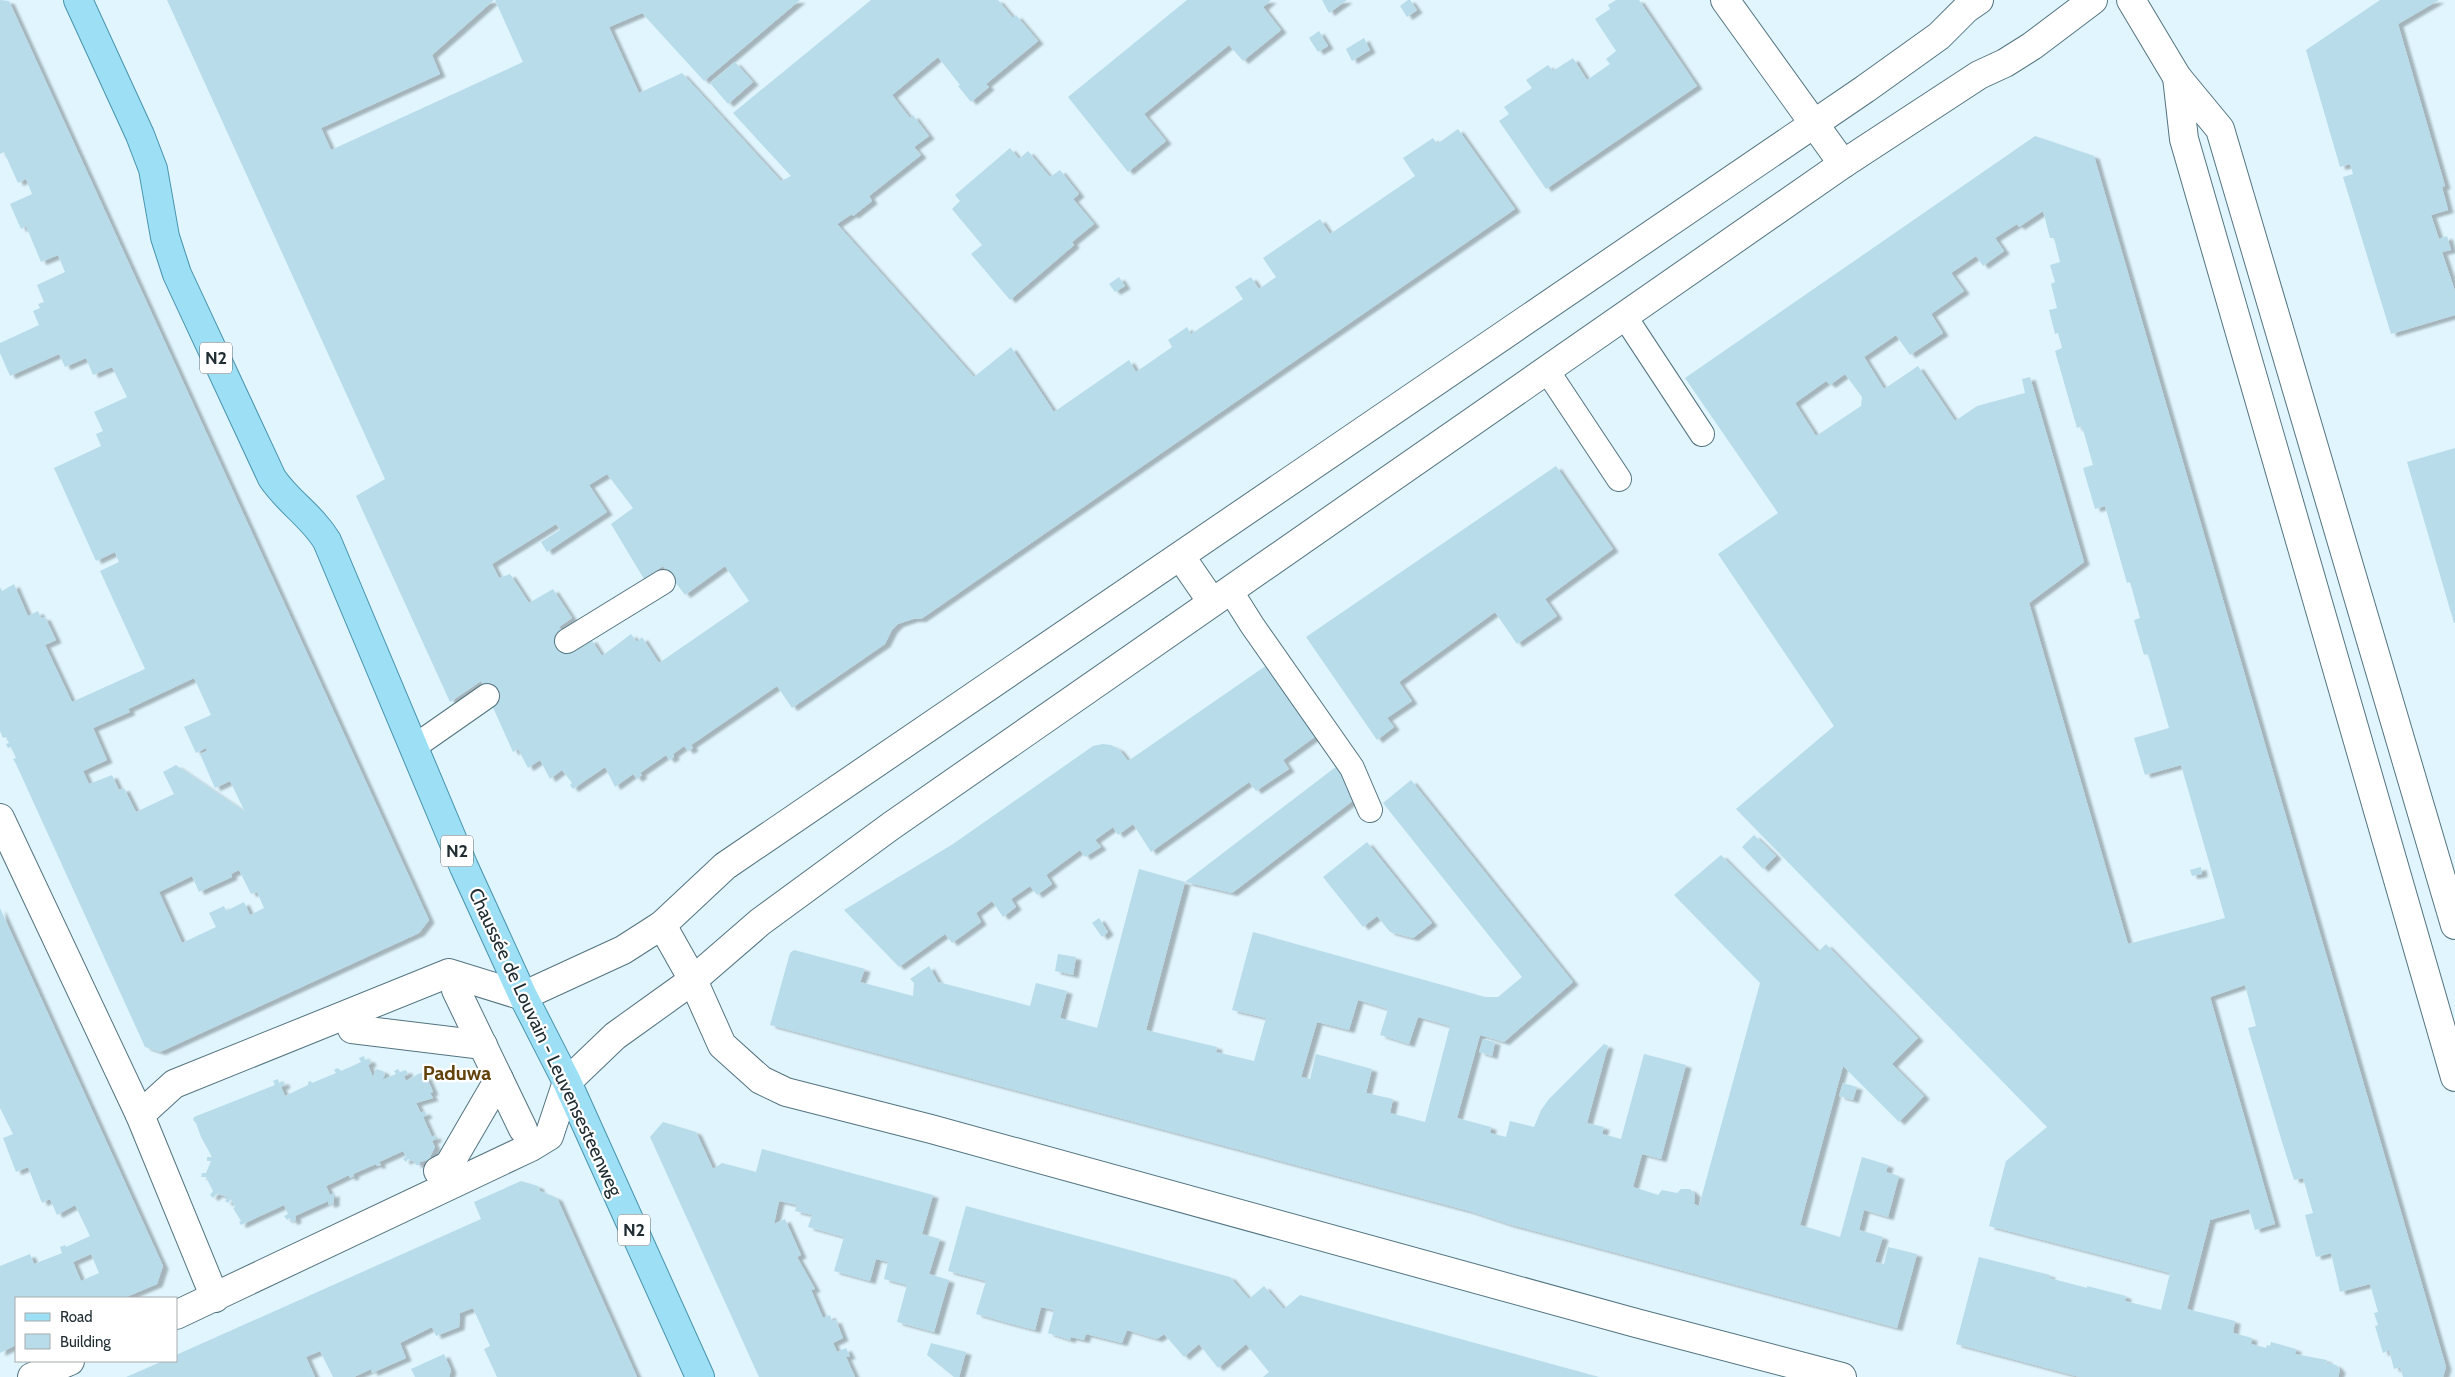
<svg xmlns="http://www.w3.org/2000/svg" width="2455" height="1377" font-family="Cabin,sans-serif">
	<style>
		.building { fill: #b8dcea; fill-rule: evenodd; filter: url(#shadow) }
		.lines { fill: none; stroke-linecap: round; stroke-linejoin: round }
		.service-casing { stroke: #537480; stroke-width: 26 }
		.pedestrian-casing { stroke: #537480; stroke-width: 30 }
		.minor-casing { stroke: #537480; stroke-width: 30 }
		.tertiary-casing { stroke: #537480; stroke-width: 30 }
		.primary-casing { stroke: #4793ad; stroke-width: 30 }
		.service { stroke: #fff; stroke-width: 24 }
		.pedestrian { stroke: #fff; stroke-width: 28 }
		.minor { stroke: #fff; stroke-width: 28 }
		.tertiary { stroke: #fff; stroke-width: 28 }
		.primary { stroke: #9ddff5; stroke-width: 28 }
		.labels { text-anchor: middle; stroke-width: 4.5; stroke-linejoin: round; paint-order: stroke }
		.shield { fill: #fff; stroke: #636d70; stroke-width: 1 }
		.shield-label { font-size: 18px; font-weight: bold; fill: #202e33 }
		.street-label { font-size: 19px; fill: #202e33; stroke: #fff }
		.neighbourhood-label { font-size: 20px; font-weight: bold; fill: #62410b; stroke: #fff }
	</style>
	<defs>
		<filter id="shadow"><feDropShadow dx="5.5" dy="3" stdDeviation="1" flood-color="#0004"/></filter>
	</defs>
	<rect width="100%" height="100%" fill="#e0f5fe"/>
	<g class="building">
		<path d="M0,0L9,1L429,920L419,933L160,1052L145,1047L16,764L13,759L16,758L11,747L8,748L6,744L9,743L6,737L3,738L0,731V587L2,591L14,584L28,616L38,611L41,618L45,617L56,640L45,645L72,702L145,669L100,571L119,562L115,552L96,561L54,468L101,446L96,434L103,431L94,412L127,397L112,367L93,375L86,358L65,367L59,354L10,376L0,353V343L39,325L33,311L40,308L38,304L44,302L37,285L65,272L58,255L41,262L26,226L21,229L10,204L32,194L26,179L18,183L4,152L0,154ZM194,678L211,715L184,727L196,753L206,748L207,751L200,754L215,788L230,781L245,812L176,765L163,772L174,794L136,812L124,788L119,790L112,775L89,784L83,771L107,760L93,728L130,712L128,709ZM239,870L251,894L257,892L264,908L250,915L244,902L226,911L224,906L209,913L216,927L182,943L159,892L192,876L199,892L232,877L231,874Z"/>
		<path d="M167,0H494L432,55L440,74L321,128L331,150L523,62L495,0H800L704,81L642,13L609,27L639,93L682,73L781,181L791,176L733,113L871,0H998L1013,18L1016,15L1038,41L986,84L989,87L971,102L958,86L960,85L938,57L892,95L910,118L913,115L929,136L914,147L921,155L869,196L872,201L853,216L852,214L837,224L974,377L1011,347L1054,412L1129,360L1136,372L1172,347L1168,340L1187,327L1191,334L1243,299L1235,287L1251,277L1259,289L1276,277L1263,258L1320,219L1330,234L1415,176L1403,158L1433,138L1437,144L1458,129L1515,209L921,619H913L898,624L892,630L885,644L792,708L777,686L691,745L693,748L688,751L684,746L673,754L674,757L669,760L666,755L640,773L642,775L637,779L633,774L615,787L605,767L573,789L570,785L572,783L562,770L550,779L540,760L528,768L518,749L513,752L481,681L450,702L356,496L385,479ZM607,474L633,508L611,524L644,579L663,566L685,595L725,566L749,601L659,663L642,637L637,642L631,634L602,656L591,639L575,651L559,627L572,618L553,589L529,603L510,574L499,578L492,564L556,524L560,530L541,542L547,552L607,512L589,485Z"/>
		<path d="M1187,0H1271L1263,7L1281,30L1243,61L1229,45L1144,114L1166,141L1128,172L1068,97Z"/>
		<path d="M1322,0H1347L1329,13Z"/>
		<path d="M1408,0H1410L1417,10L1407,17L1400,6Z"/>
		<path d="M1616,0H1639L1697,86L1546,189L1499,121L1509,114L1504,107L1532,88L1526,80L1548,65L1553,71L1573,58L1587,80L1610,64L1606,59L1616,51L1595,19L1610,9L1608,5Z"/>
		<path d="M2380,0H2439L2398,24L2445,186L2442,187L2448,210L2431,215L2439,239L2447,236L2451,250L2442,252L2455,291V315L2391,334L2343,177L2353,174L2350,164L2340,167L2306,50Z"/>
		<path d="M1319,31L1328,46L1318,52L1309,38Z"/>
		<path d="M1364,38L1370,50L1352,61L1346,49Z"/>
		<path d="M735,62L753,82L728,104L710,83Z"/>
		<path d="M2035,136L2094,156L2446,1367L2443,1377H2403L2400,1367L2394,1369L2389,1350L2383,1353L2375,1326L2378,1325L2374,1313L2378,1312L2370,1284L2340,1292L2331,1253L2316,1257L2305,1215L2313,1213L2303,1178L2294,1180L2282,1142L2248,1028L2256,1026L2245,985L2210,997L2275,1224L2255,1230L2249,1209L2210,1220L2187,1309L2235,1321L2233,1333L2252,1338L2251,1344L2266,1348L2267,1345L2270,1346L2271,1342L2296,1349L2295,1354L2327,1360L2326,1363L2336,1365L2340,1370L2338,1377H2080L1956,1344L1979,1257L2050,1275L2049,1278L2087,1288V1286L2126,1296L2125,1301L2161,1310L2170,1273L1989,1226L2006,1161L2047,1127L1736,809L1834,726L1718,554L1778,513L1685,378ZM2043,211L2050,238H2054L2060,262L2050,265L2055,282L2051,284L2057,308L2049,310L2055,334L2058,333L2062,348L2055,351L2077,428L2082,426L2093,465L2083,468L2095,509L2105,506L2127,583L2130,582L2140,618L2134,620L2144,655L2148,654L2169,728L2134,738L2145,775L2181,765L2225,918L2128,944L2029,603L2084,562L2030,377L2022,379L2025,393L1977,406L1955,421L1918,366L1884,389L1864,357L1896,335L1910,355L1943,333L1931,314L1964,291L1951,273L1976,256L1983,266L2004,251L1995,238L2017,224L2019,227ZM1845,374L1862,397L1861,406L1816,436L1795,403L1826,381L1830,385Z"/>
		<path d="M1010,148L1019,159L1028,151L1050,177L1060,170L1079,194L1073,199L1094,224L1072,242L1074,245L1010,300L971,254L982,245L952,209L960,201L955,195Z"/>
		<path d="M1119,277L1125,286L1115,292L1109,284Z"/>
		<path d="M2455,448V623H2454L2407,462Z"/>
		<path d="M1556,466L1613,549L1545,599L1557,616L1517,644L1495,612L1399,682L1412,701L1387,718L1394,727L1377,740L1306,637Z"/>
		<path d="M1267,665L1316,736L1283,760L1289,769L1256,791L1249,782L1151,852L1133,824L1118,835L1113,827L1095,840L1101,847L1085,857L1080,850L1046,875L1052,884L1037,895L1030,886L1011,899L1016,907L1003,917L992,901L976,913L981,922L966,933L952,943L945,934L899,967L844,910L953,844L1093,746L1103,744L1111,745L1119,749L1128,761Z"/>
		<path d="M1337,766L1359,796L1232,893L1185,882L1146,1030L1217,1047L1216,1052L1254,1061L1266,1018L1232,1010L1253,932L1485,997H1498L1522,977L1383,803L1411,780L1573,982L1504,1042L1480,1035L1457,1118L1491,1127L1490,1133L1506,1137L1510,1121L1534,1127L1541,1110L1549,1099L1604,1044L1608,1046L1587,1123L1604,1127L1602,1134L1621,1139L1644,1054L1686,1065L1661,1159L1642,1154L1633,1187L1658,1195L1662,1190L1677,1193L1681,1189H1690L1695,1194L1694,1204L1699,1206L1760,983L1674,895L1721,855L1818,952L1826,944L1918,1038L1892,1064L1924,1096L1899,1122L1843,1066L1800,1225L1840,1237L1862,1157L1888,1165L1886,1172L1899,1176L1888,1217L1864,1210L1859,1230L1883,1237L1875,1262L1884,1264L1888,1247L1917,1254L1897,1328L1508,1224L1469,1211L770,1025L790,953L794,950L865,969L860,982L913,996L914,983L910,979L929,966L938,982L1030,1006L1036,983L1067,991L1060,1018L1097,1028L1139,869L1185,882ZM1358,1000L1388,1009L1380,1035L1409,1044L1418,1017L1450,1026L1425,1122L1390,1113L1393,1099L1366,1093L1372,1069L1316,1054L1310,1079L1301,1077L1317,1022L1349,1030Z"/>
		<path d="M1754,835L1776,856L1763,869L1742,847Z"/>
		<path d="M1367,842L1432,923L1413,938L1390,932L1377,916L1363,927L1323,877Z"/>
		<path d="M2201,867L2202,874L2192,876L2190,870Z"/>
		<path d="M0,908L163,1266L157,1284L124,1298H16V1345L0,1353V1266L30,1254L34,1264L62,1253L60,1247L65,1245L66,1247L90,1236L75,1205L57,1215L50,1199L42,1203L28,1167L16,1172L3,1138L13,1134L0,1108ZM91,1254L99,1273L81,1281L73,1262Z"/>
		<path d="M1099,918L1108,932L1102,937L1092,923Z"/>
		<path d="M1058,954L1076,957L1073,975L1055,971Z"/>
		<path d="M1483,1039L1495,1042L1492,1056L1479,1052Z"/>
		<path d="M364,1056L365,1060L369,1059L371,1063L368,1065L373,1077L376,1069L383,1071L385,1075L382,1080L396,1074L394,1071L398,1069L400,1072L406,1070L408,1074L404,1076L406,1081L420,1073L423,1074V1077L426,1076L433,1092L430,1093L433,1098L416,1103L421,1113L424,1111L427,1115L423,1117L432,1137L435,1135L436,1139L432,1141L435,1147L430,1157L432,1159L429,1162L427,1160L420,1162V1165H416L415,1162L408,1159L406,1162L403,1159L406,1156L403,1151L379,1162L381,1165L377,1166L376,1164L353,1174L354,1176L350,1178L349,1175L326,1186L330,1195L334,1193V1203L329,1205L328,1201L295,1216L296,1220L292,1222L290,1218L287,1220L284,1216L288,1214L284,1205L241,1225L239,1222L241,1221L233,1208L235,1207L231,1199L228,1203L225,1201L228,1197L217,1194L213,1198L210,1195L213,1191L206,1177H201L202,1173H206L211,1161H207V1157H212L201,1137L196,1123L193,1120L194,1117L275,1085L273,1081L278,1079L279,1083L283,1081L285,1085L281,1087L285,1096L308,1085V1082L311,1081L312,1083L336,1073L334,1070L338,1068L341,1071L361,1062L359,1058Z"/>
		<path d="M1843,1083L1857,1087L1853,1100L1839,1096Z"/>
		<path d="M663,1122L696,1132L713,1169L722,1163L756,1172L762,1149L933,1195L922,1234L940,1239L929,1274L949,1280L934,1332L897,1322L907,1285L884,1279L888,1262L876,1259L870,1281L834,1271L844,1237L808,1227L812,1215L795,1211L797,1205L779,1201L774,1224L785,1219L801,1255L797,1257L815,1289L811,1290L823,1318L830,1315L832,1321L836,1320L843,1338L833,1343L837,1352L846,1348L850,1356L846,1357L855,1377H759L650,1137Z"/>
		<path d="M521,1181L538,1186L540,1191L557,1198L637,1377H497L484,1349L490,1346L473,1308L460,1313L459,1327L436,1336L432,1327L400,1343L406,1358L372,1373L371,1369L354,1377H333L320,1351L306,1357L315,1377H126L163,1361H176V1355L481,1219L474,1202Z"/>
		<path d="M966,1206L1230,1277L1249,1299L1264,1286L1284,1309L1300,1295L1599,1377H1263L1269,1372L1246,1344L1218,1368L1199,1344L1184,1357L1164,1334L1157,1339L1127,1330L1122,1343L1086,1334L1084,1340L1071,1337L1070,1340L1048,1333L1054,1310L1041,1307L1035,1330L1012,1324L976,1314L986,1281L948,1271Z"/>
		<path d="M931,1343L966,1352L959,1377H954L927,1355Z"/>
		<path d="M444,1354L451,1370L449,1377H415L411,1369Z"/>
	</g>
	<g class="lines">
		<g class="service-casing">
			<g id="service">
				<path d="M1625,317L1702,434"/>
				<path d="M1546,369L1619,479"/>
				<path d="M1230,590L1252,625L1352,768L1370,810"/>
				<path d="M567,641L663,582"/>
				<path d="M414,747L487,696"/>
			</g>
		</g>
		<g class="pedestrian-casing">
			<g id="pedestrian">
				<path d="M456,990L523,1129"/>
				<path d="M352,1029L483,1045"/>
				<path d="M438,1171L449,1165L499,1079"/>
			</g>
		</g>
		<g class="minor-casing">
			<g id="minor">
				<path d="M1725,0L1843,164"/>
				<path d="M2131,0L2177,77L2220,129L2455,925"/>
				<path d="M2177,77L2184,139L2455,1077"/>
				<path d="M0,818L140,1115L215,1298"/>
				<path d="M693,980L722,1045L761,1080L786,1092L931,1129L1636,1323L1842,1377"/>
				<path d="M140,1115L174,1084L449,973L523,996"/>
				<path d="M176,1315L531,1147L549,1136L567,1082"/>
				<path d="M32,1377L70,1361"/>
			</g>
		</g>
		<g class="tertiary-casing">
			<g id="tertiary">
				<path d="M1181,557L1212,602"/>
				<path d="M662,925L693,980"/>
				<path d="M523,996L623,950L662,925L725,866L1865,89L1939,36L1966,9L1979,0"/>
				<path d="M567,1082L615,1036L693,980L760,922L891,826L1843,164L1979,75L2005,63L2032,46L2093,0"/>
			</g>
		</g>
		<g class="primary-casing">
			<path id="primary" d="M78,0L140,135L153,169L165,237L177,274L272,478C288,502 312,516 327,541L464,867L523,996L567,1082L700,1377"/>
		</g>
		<use href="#service" class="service"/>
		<use href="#pedestrian" class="pedestrian"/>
		<use href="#minor" class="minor"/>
		<use href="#tertiary" class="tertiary"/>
		<use href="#primary" class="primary"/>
	</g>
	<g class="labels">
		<g class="shield">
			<rect x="200" y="342.5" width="32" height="31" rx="4"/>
			<rect x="441" y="835.5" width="32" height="31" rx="4"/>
			<rect x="618" y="1214.5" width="32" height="31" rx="4"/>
		</g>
		<g class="shield-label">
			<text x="216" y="364">N2</text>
			<text x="457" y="857">N2</text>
			<text x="634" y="1236">N2</text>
		</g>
		<g class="street-label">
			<text transform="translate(546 1042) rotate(65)" y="7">Chaussée de Louvain - Leuvensesteenweg</text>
		</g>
		<g class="neighbourhood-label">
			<text x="457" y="1080">Paduwa</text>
		</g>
	</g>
	<rect x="15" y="1297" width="162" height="65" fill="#ffffff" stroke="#a6abad"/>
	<rect x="25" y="1313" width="25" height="8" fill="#9ddff5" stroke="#a6abad"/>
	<text x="60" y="1322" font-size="15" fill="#202e33">Road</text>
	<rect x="25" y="1334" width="25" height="15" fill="#b8dcea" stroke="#a6abad"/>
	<text x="60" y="1347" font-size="15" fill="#202e33">Building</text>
</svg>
